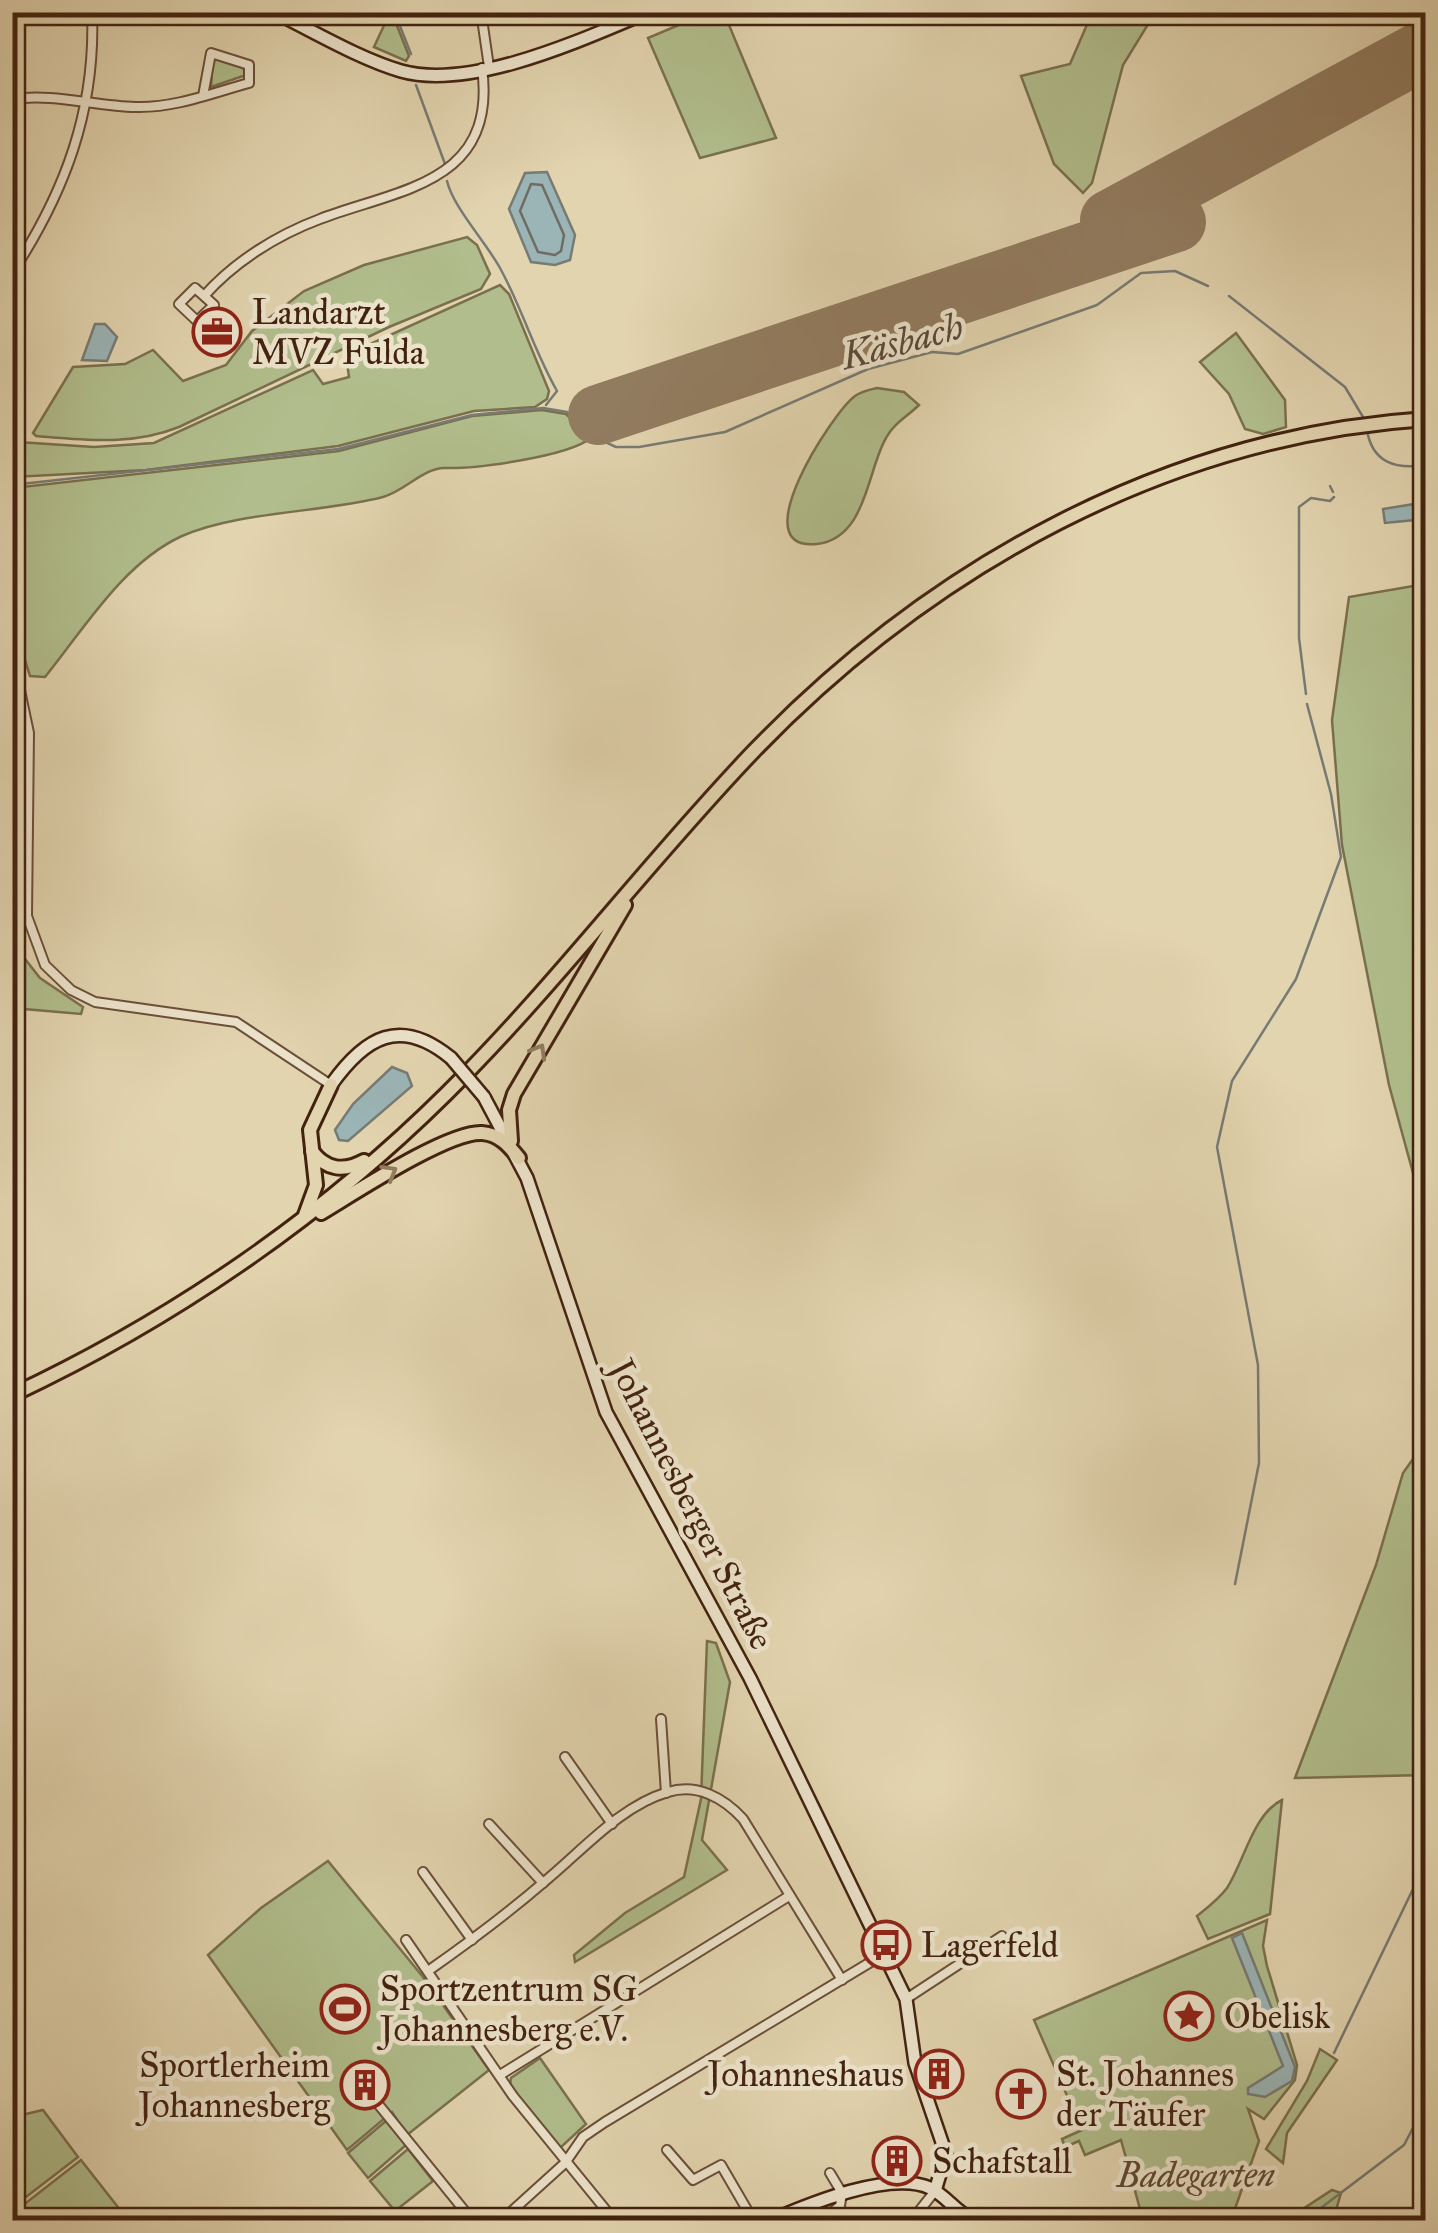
<svg xmlns="http://www.w3.org/2000/svg" width="1438" height="2233" font-family="'IM FELL Great Primer',serif">
	<style>
		.green { fill: #b1bd8c; stroke: #7a704e; stroke-width: 2.5 }
		.water { fill: #9bb5b7; stroke: #787b74; stroke-width: 2.5 }
		.lines { fill: none; stroke-linecap: round; stroke-linejoin: round }
		.shore { stroke: #6f6c64; stroke-width: 2.5 }
		.stream { stroke: #787b74; stroke-width: 2.5 }
		.runway { stroke: #927c60; stroke-width: 60 }
		.street-casing { stroke: #6b4f38; stroke-width: 12 }
		.secondary-casing { stroke: #432310; stroke-width: 16 }
		.primary-casing { stroke: #432310; stroke-width: 18 }
		.street { stroke: #ece3cb; stroke-width: 8 }
		.secondary { stroke: #ece3cb; stroke-width: 11 }
		.primary { stroke: #e2d4af; stroke-width: 12 }
		.secondary-bridge-casing { stroke: #432310; stroke-width: 16; stroke-linecap: butt }
		.secondary-bridge { stroke: #ece3cb; stroke-width: 11 }
		.oneway { stroke: #927c60 }
		.labels { text-anchor: middle; stroke-width: 9; stroke-linejoin: round; paint-order: stroke }
		.poi-label { font-size: 35px; fill: #432310; stroke: #ece3cb; text-anchor: start }
		.street-label { font-size: 35px; fill: #432310; stroke: #ece3cb }
		.park-label { font-size: 35px; font-style: italic; fill: #5e4a2f; stroke: #ece3cb }
		.water-label { font-size: 38px; font-style: italic; fill: #59483a; stroke: #ece3cb }
	</style>
	<rect width="100%" height="100%" fill="#e2d4af"/>
	<filter id="stains"><feTurbulence type="fractalNoise" baseFrequency=".002" numOctaves="4"/><feColorMatrix values="0 0 0 0 .2 0 0 0 0 .09 0 0 0 0 .02 0 0 0 .5 -.17"/></filter>
	<radialGradient id="worn" r=".72"><stop offset=".6" stop-color="#630" stop-opacity="0"/><stop offset="1" stop-color="#630" stop-opacity=".3"/></radialGradient>
	<g class="green">
		<path d="M383,13H392L409,56L406,61L374,47L386,21Z"/>
		<path d="M707,13H724L776,138L700,158L648,38Z"/>
		<path d="M1092,13H1155L1123,65L1092,183L1083,193L1054,164L1021,76L1070,64Z"/>
		<path d="M213,56L242,65L246,75L211,87Z"/>
		<path d="M467,237L477,245L490,274L481,289L389,327L179,427C132,446 85,440 36,436L33,433L73,367L125,364L153,350L183,381L226,365L252,331L304,291L364,265Z"/>
		<path d="M500,285L509,294L549,391L547,399L535,407L474,411L338,446L146,470L13,477V446L18,442L94,447L154,443L313,370L323,384L349,377L346,355Z"/>
		<path d="M1236,333L1285,400L1286,427L1263,434L1245,429L1229,394L1200,362Z"/>
		<path d="M877,388L904,392L919,405C908,416 893,424 886,438C867,470 867,538 817,544C741,552 833,412 855,396C862,391 869,390 877,388Z"/>
		<path d="M542,410L566,414L591,438C567,457 474,469 444,468C424,468 403,492 383,497C322,513 239,511 182,536C123,563 84,629 45,677L30,676L13,622V488L339,451L472,416Z"/>
		<path d="M1425,584H1426L1425,1217L1389,1085L1342,845L1332,720L1349,597Z"/>
		<path d="M12,710L18,713L21,733L13,888Z"/>
		<path d="M18,950L40,978L83,1007L81,1014L13,1008V953Z"/>
		<path d="M13,1013H22L13,1182L12,1013Z"/>
		<path d="M1425,1442V1775L1295,1778L1376,1565L1403,1473Z"/>
		<path d="M707,1641L716,1643L730,1682L702,1840L727,1870L575,1962L574,1955L625,1913L684,1877L701,1799Z"/>
		<path d="M1282,1800L1270,1914L1208,1939L1197,1916C1207,1908 1219,1899 1227,1888C1244,1862 1253,1814 1282,1800Z"/>
		<path d="M328,1861L423,1977L489,2070L407,2135L392,2112L347,2150L208,1955L261,1908Z"/>
		<path d="M1267,1920L1263,1946L1267,1966L1297,2065L1295,2080L1264,2119L1248,2109L1259,2141L1231,2220H1143L1121,2140L1085,2155L1079,2141L1065,2147L1062,2139L1082,2130L1034,2020Z"/>
		<path d="M1320,2049L1337,2060L1287,2133L1283,2163L1266,2149L1307,2081Z"/>
		<path d="M540,2058L586,2124L559,2149L510,2085L511,2078Z"/>
		<path d="M43,2110L78,2157L13,2207V2117Z"/>
		<path d="M387,2120L406,2145L368,2178L348,2153Z"/>
		<path d="M408,2149L433,2181L395,2211L370,2181Z"/>
		<path d="M81,2160L128,2220H13V2213Z"/>
		<path d="M1332,2190L1341,2193L1333,2220H1286Z"/>
	</g>
	<g class="water">
		<path d="M547,172L575,235L570,260L555,265L531,262L509,209L525,173Z"/>
		<path d="M95,324H105L117,337L107,361L82,360Z"/>
		<path d="M1425,498V519L1385,523L1383,509L1420,503Z"/>
		<path d="M392,1067L407,1073L412,1086L348,1141L339,1140L335,1130L353,1104Z"/>
		<path d="M1242,1933L1295,2067L1292,2081L1265,2097L1248,2094V2088L1283,2066L1232,1938Z"/>
	</g>
	<g class="lines">
		<path class="shore" d="M531,184L542,185L564,235L561,251L555,255L538,252L520,211Z"/>
		<g class="stream">
			<path d="M396,16L411,54"/>
			<path d="M416,85L445,164"/>
			<path d="M447,181C453,207 485,241 500,268C522,308 534,351 557,391L546,405"/>
			<path d="M1229,296L1345,387L1366,422"/>
			<path d="M1367,430C1372,462 1395,470 1426,465"/>
			<path d="M601,440L616,447H639L725,432L868,369L932,352L958,354L1097,305L1141,273L1175,271L1208,286"/>
			<path d="M12,485L338,449L472,415L543,408L567,412L592,436"/>
			<path d="M1330,486L1333,492"/>
			<path d="M1306,694L1299,638V507L1311,498L1330,501L1334,497"/>
			<path d="M17,934L22,716"/>
			<path d="M12,973L17,948"/>
			<path d="M1235,1584L1259,1463L1258,1365L1217,1147L1232,1081L1296,979L1341,857L1331,794L1307,704"/>
			<path d="M1334,2053L1426,1862"/>
			<path d="M1305,2220L1404,2145L1426,2103"/>
		</g>
		<g class="runway">
			<path d="M1110,220L1426,49"/>
			<path d="M598,415L1176,222"/>
		</g>
		<g class="street-casing">
			<g id="street">
				<path d="M481,12L489,67"/>
				<path d="M12,99C54,93 94,106 136,107C175,108 212,93 249,83V65L211,53L203,96"/>
				<path d="M12,273C65,192 96,110 92,12"/>
				<path d="M204,296L214,305L197,321L179,304L195,288L204,296C234,262 277,235 320,219C398,189 498,184 482,68"/>
				<path d="M12,652L29,733L27,916L45,965L71,990L95,1002L236,1022L331,1085"/>
				<path d="M661,1719L666,1793"/>
				<path d="M565,1757L612,1824"/>
				<path d="M489,1824L543,1883"/>
				<path d="M423,1872L472,1940"/>
				<path d="M406,1940L513,2096L614,2220"/>
				<path d="M428,1971C468,1943 507,1914 544,1882C582,1851 620,1806 668,1792C697,1783 724,1798 743,1819L842,1980"/>
				<path d="M906,1999L1002,1936"/>
				<path d="M500,2075L789,1896"/>
				<path d="M374,2099L472,2220"/>
				<path d="M667,2150L693,2180L721,2165L753,2220"/>
				<path d="M502,2220L565,2163L583,2137L605,2122L884,1954"/>
				<path d="M822,2220L840,2206L842,2193L830,2173"/>
				<path d="M912,2220L935,2191"/>
			</g>
		</g>
		<g class="secondary-casing">
			<g id="secondary">
				<path d="M274,12C315,32 358,58 401,71C471,91 583,39 648,12"/>
				<path d="M331,1085C365,1037 400,1016 451,1058"/>
				<path d="M484,1097L527,1178L606,1412L750,1678L906,1999L915,2063L946,2154L935,2191"/>
				<path d="M772,2220C809,2204 891,2170 930,2188C947,2196 956,2213 974,2220"/>
			</g>
		</g>
		<g class="primary-casing">
			<g id="primary">
				<path d="M511,1141L509,1110L514,1094L625,905"/>
				<path d="M312,1151C326,1170 344,1172 364,1161"/>
				<path d="M321,1213C353,1194 448,1131 482,1133C499,1134 509,1146 519,1158"/>
				<path d="M305,1215L316,1185L310,1130L331,1085"/>
				<path d="M12,1395C172,1320 321,1218 446,1094C555,986 647,863 753,752C931,567 1166,436 1426,419"/>
			</g>
		</g>
		<use href="#street" class="street"/>
		<use href="#secondary" class="secondary"/>
		<use href="#primary" class="primary"/>
		<g class="secondary-bridge-casing">
			<path id="secondary-bridge" d="M451,1058L484,1097"/>
		</g>
		<use href="#secondary-bridge" class="secondary-bridge"/>
	</g>
	<defs><path id="oneway-chevron" d="M-2-3.5L2.5 0L-2 3.5" fill="none" stroke-width="1.6" stroke-linecap="round" stroke-linejoin="round" transform="scale(2.5)"/></defs>
	<g class="oneway">
		<use href="#oneway-chevron" transform="translate(539 1051) rotate(-60)"/>
		<use href="#oneway-chevron" transform="translate(390 1172) rotate(-30)"/>
	</g>
	<defs>
		<g id="office-ring" transform="scale(2.5)"><circle r="9.5" fill="#ece3cb" stroke="#8f2418" stroke-width="1.5"/><path d="M-6-3h4V-5.5h4V-3h4V5H-6ZM-1-4.5V-3h2v-1.5ZM-6 0V1H6V0Z" fill="#8f2418"/></g>
		<g id="bus-ring" transform="scale(2.5)"><circle r="9.5" fill="#ece3cb" stroke="#8f2418" stroke-width="1.5"/><path d="M-5-6H5V4H4V6H2V4H-2V6H-4V4H-5ZM-3.5-4V0h7V-4ZM-3.5 1.2v1.5H-2V1.2ZM2 1.2v1.5H3.5V1.2Z" fill="#8f2418"/></g>
		<g id="stadium-ring" transform="scale(2.5)"><circle r="9.5" fill="#ece3cb" stroke="#8f2418" stroke-width="1.5"/><path d="M0-5a6.5 5 0 1 0 0 10a6.5 5 0 1 0 0-10ZM-3.5-1.8h7v3.6h-7Z" fill="#8f2418"/></g>
		<g id="sight-ring" transform="scale(2.5)"><circle r="9.5" fill="#ece3cb" stroke="#8f2418" stroke-width="1.5"/><path d="M0-6L1.8-2.2L6-1.7L2.9 1.2L3.7 5.4L0 3.3L-3.7 5.4L-2.9 1.2L-6-1.7L-1.8-2.2Z" fill="#8f2418"/></g>
		<g id="building-ring" transform="scale(2.5)"><circle r="9.5" fill="#ece3cb" stroke="#8f2418" stroke-width="1.5"/><path d="M-4-6H4V6H1V3H-1V6H-4ZM-2.5-4.3h1.7v1.8h-1.7ZM.8-4.3h1.7v1.8H.8ZM-2.5-1h1.7V.8h-1.7ZM.8-1h1.7V.8H.8Z" fill="#8f2418"/></g>
		<g id="church-ring" transform="scale(2.5)"><circle r="9.5" fill="#ece3cb" stroke="#8f2418" stroke-width="1.5"/><path d="M-1.2-6h2.4v3.5h3.3v2.4h-3.3V6h-2.4V-.1h-3.3v-2.4h3.3Z" fill="#8f2418"/></g>
	</defs>
	<g fill-rule="evenodd">
		<use href="#office-ring" x="217" y="332"/>
		<use href="#bus-ring" x="886" y="1945"/>
		<use href="#stadium-ring" x="345" y="2009"/>
		<use href="#sight-ring" x="1189" y="2016"/>
		<use href="#building-ring" x="939" y="2074"/>
		<use href="#building-ring" x="365" y="2085"/>
		<use href="#church-ring" x="1021" y="2094"/>
		<use href="#building-ring" x="897" y="2161"/>
	</g>
	<g class="labels">
		<g class="poi-label">
			<text x="252" y="324">Landarzt<tspan x="252" dy="40">MVZ Fulda</tspan></text>
			<text x="921" y="1957">Lagerfeld</text>
			<text x="380" y="2001">Sportzentrum SG<tspan x="380" dy="40">Johannesberg e.V.</tspan></text>
			<text x="1224" y="2028">Obelisk</text>
			<text x="330" y="2077" text-anchor="end">Sportlerheim<tspan x="330" dy="40">Johannesberg</tspan></text>
			<text x="904" y="2086" text-anchor="end">Johanneshaus</text>
			<text x="1056" y="2086">St. Johannes<tspan x="1056" dy="40">der Täufer</tspan></text>
			<text x="932" y="2173">Schafstall</text>
		</g>
		<g class="street-label">
			<text transform="translate(692 1504) rotate(63)" y="12">Johannesberger Straße</text>
		</g>
		<g class="park-label">
			<text x="1196" y="2187">Badegarten</text>
		</g>
		<g class="water-label">
			<text transform="translate(902 341) rotate(-15)" y="13">Käsbach</text>
		</g>
	</g>
	<rect width="1438" height="2233" fill="none" stroke="#e2d4af" stroke-width="50"/>
	<rect x="15" y="15" width="1408" height="2203" fill="none" stroke="#432310" stroke-width="5"/>
	<rect x="25" y="25" width="1388" height="2183" fill="none" stroke="#432310" stroke-width="2.5"/>
	<rect width="100%" height="100%" filter="url(#stains)"/>
	<rect width="100%" height="100%" fill="url(#worn)"/>
</svg>
